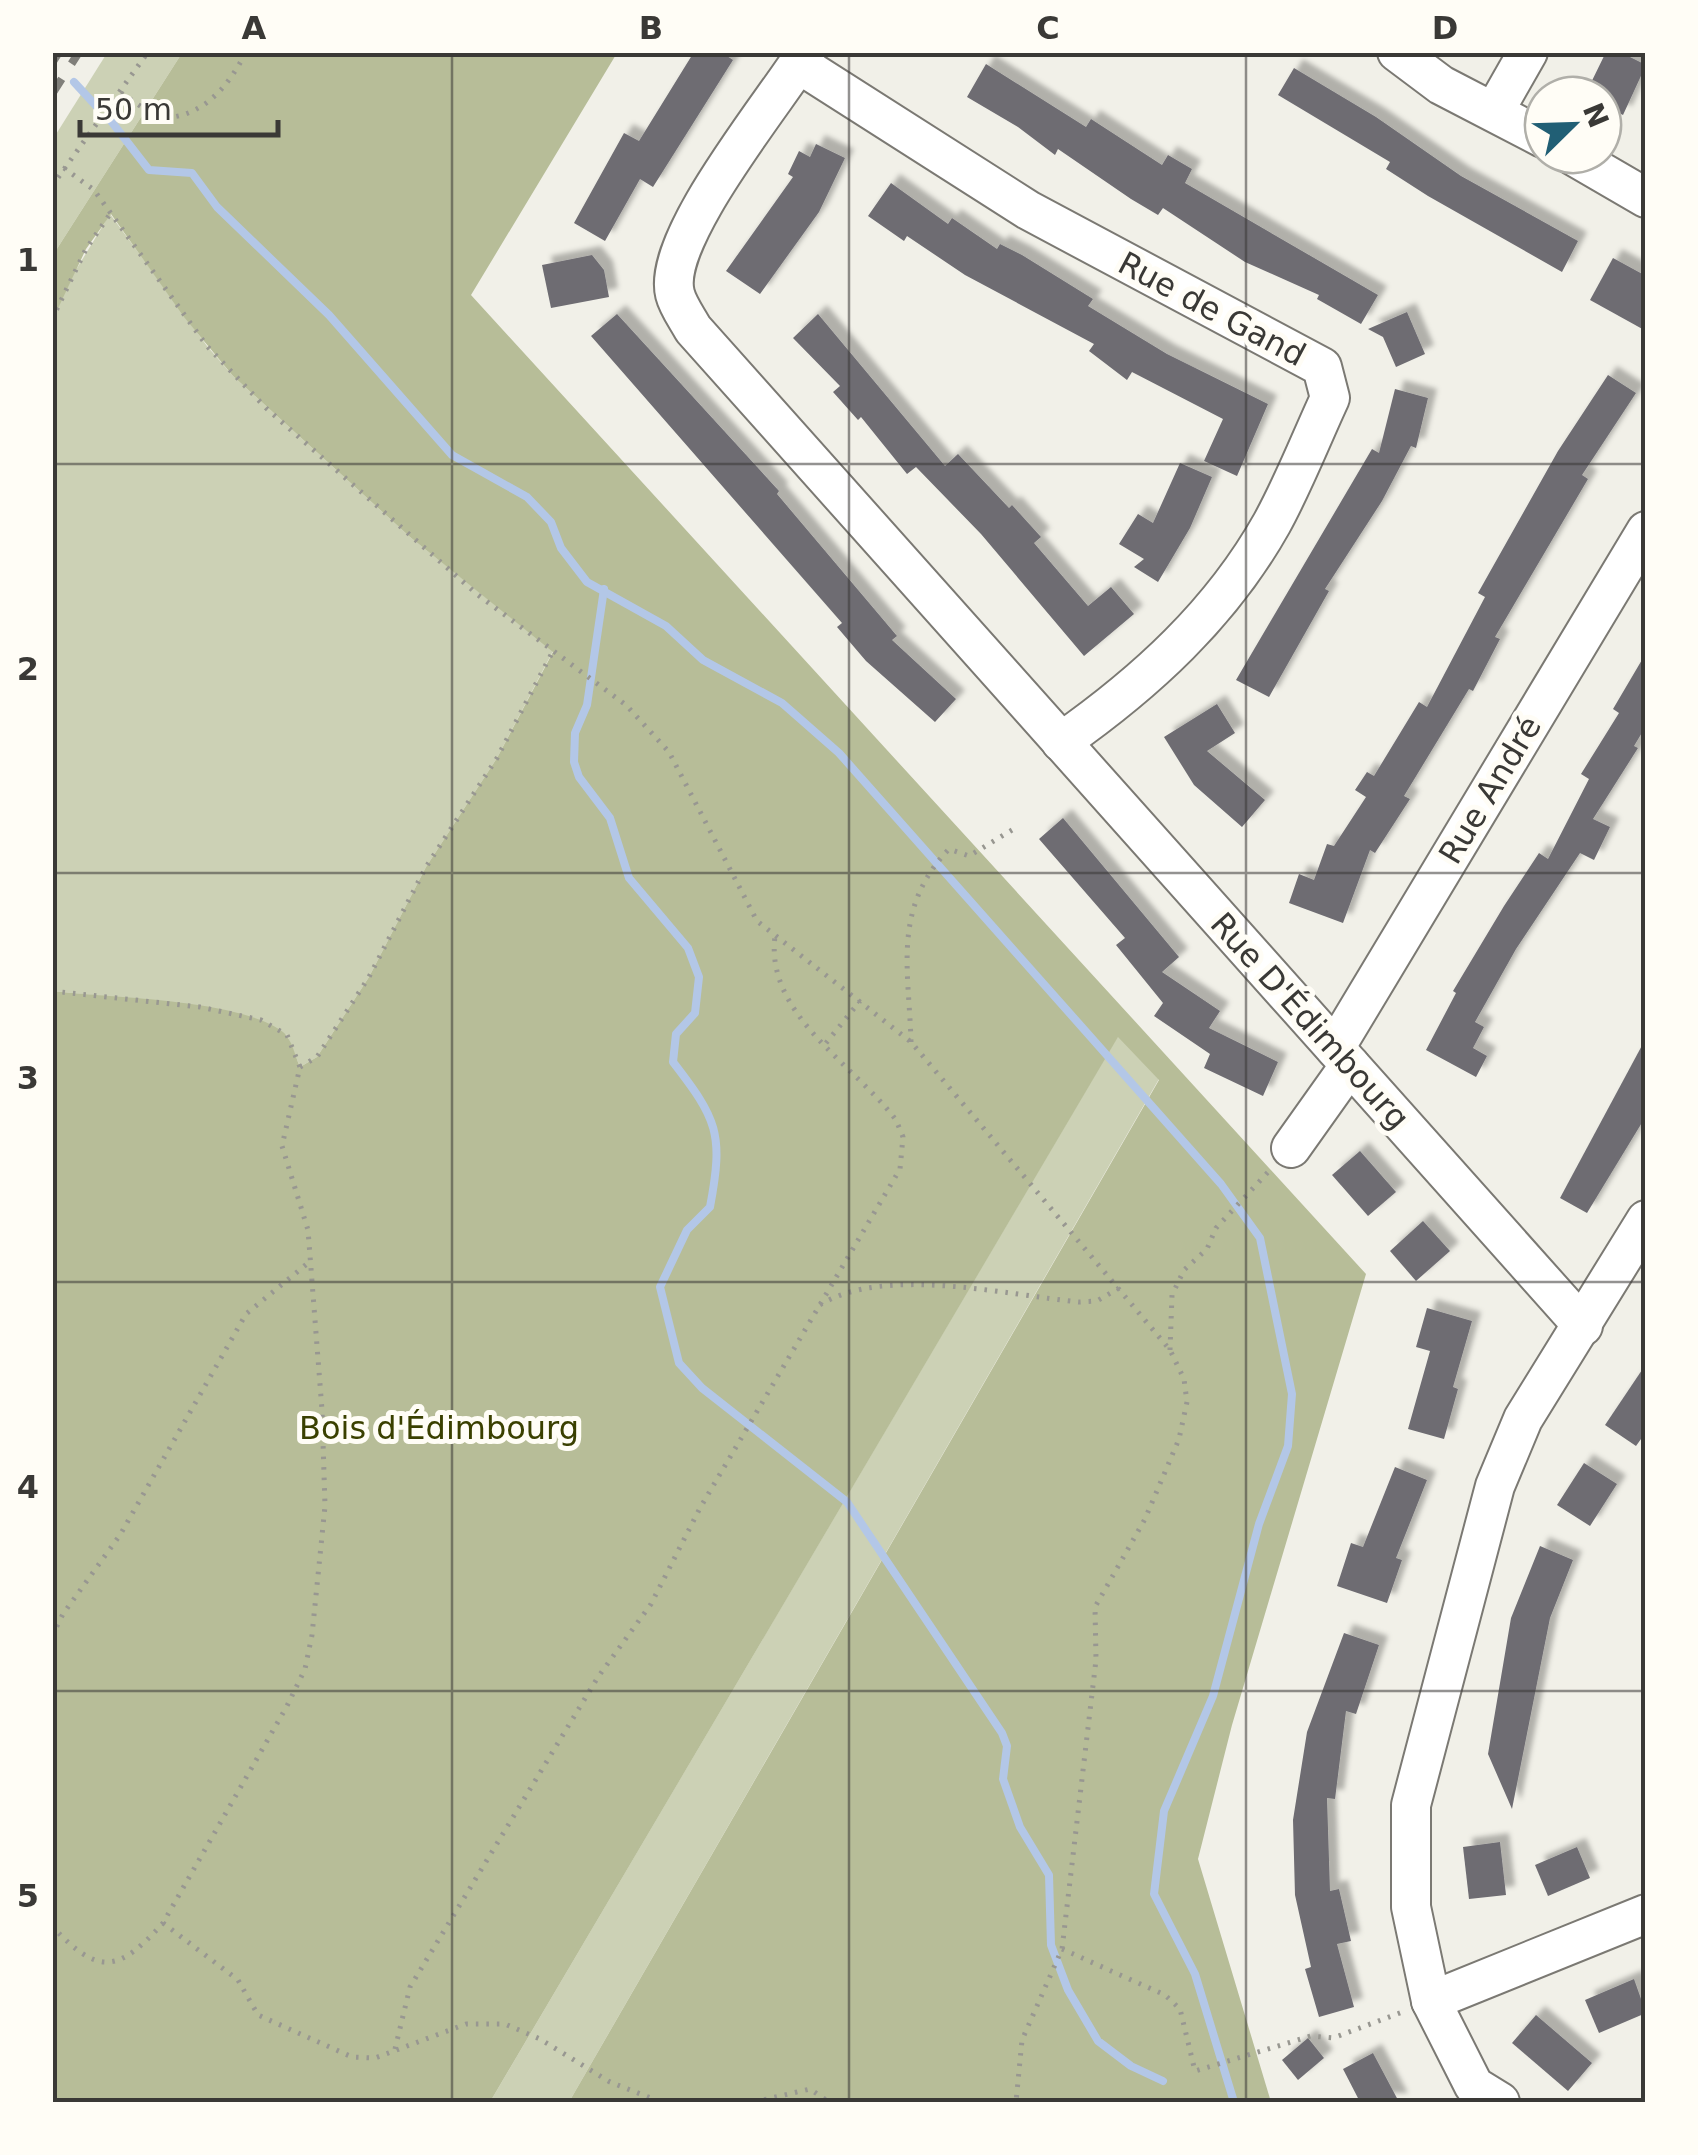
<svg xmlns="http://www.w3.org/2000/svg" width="1698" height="2155" font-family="'DejaVu Sans',sans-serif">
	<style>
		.green { fill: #ccd1b5 }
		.forest { fill: #b7bd98 }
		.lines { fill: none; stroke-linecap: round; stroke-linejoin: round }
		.stream { stroke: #b3c7e7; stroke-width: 8 }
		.building { fill: #6e6c72; filter: url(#shadow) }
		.minor-casing { stroke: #7b7973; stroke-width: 42 }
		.path { stroke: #989791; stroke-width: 5; stroke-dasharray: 2.5 8; stroke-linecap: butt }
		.minor { stroke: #fff; stroke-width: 38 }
		.rail { stroke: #807f7a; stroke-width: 8; stroke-dasharray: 18 18; stroke-linecap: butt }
		.grid { fill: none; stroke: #3a3936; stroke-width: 2.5; stroke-opacity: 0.55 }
		.labels { text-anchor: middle; stroke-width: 10; stroke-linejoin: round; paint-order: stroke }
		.street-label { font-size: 32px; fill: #3a3936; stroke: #fffdf6 }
		.park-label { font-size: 32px; fill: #3a4000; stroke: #fffdf6 }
		.neatline { fill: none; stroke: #3a3936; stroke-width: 4 }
		.grid-label { font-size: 32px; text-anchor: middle; font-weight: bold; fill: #3a3936 }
	</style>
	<defs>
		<filter id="shadow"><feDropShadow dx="9" dy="-9" stdDeviation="2.5" flood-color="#0004"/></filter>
	</defs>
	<rect width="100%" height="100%" fill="#f1f0e8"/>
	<g class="green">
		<path d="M107,53H182L53,255V139Z"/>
		<path d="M110,214L207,346L233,376L410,537L553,651L497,758L426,867L369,977L317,1057L300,1067L287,1035L200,1006L53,991L52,319L71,278Z"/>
		<path d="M1118,1036L1159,1079L569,2102H490Z"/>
	</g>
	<path class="forest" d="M182,53H617L471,295L1366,1274L1232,1725L1198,1859L1271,2102H569L1159,1080L1118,1037L490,2102H53V991C110,998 240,999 283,1032C292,1039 295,1056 300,1067L317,1057L369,977L426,867L497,758L553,652L410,537L233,376L184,317L111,214L86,249L53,319V255Z"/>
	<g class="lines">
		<g class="stream">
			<path d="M74,82L98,108"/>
			<path d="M111,121L149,170L192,173L217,207L329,315L452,455L527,497L551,522L561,548L587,582L666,626L703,660L782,703L839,753L1221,1184L1260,1238L1292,1394L1288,1446L1259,1524L1213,1696L1164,1811L1154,1894L1195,1974L1234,2102"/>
			<path d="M604,589L587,705L575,733L574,762L579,777L610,818L629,878L688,948L699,977L695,1013L676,1034L673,1062C717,1119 724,1133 710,1207L687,1230L660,1287L679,1363L702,1388L847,1502L1002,1733L1007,1746L1003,1779L1020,1827L1049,1875L1051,1945L1068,1990L1098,2041L1131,2066L1163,2081"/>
		</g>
	</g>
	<g class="building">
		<path d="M694,52H721L733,60L653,187L640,179L605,241L574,223L624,133L639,141Z"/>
		<path d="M1606,52H1620L1646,65L1623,115L1603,105V95H1585Z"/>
		<path d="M986,64L1086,127L1091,119L1162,165L1168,155L1192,169L1185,183L1378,295L1361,324L1317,299L1319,295L1245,262L1163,208L1158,215L1131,199L1058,149L1055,155L1018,127L967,97Z"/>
		<path d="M1294,68L1376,117L1461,176L1578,241L1562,272L1428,196L1386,169L1390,162L1278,95Z"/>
		<path d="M816,144L845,158L819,212L760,294L726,271L793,177L788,174L799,151L810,157Z"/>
		<path d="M891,183L948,224L952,218L997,249L1000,244L1022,255L1093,299L1088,306L1167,354L1268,404L1237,476L1204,461L1223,419L1132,372L1127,380L1089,351L1094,344L965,275L907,236L904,241L868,216Z"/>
		<path d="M592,255L604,270L609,297L551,308L542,265Z"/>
		<path d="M1613,258L1646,276V331L1590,300Z"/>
		<path d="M1407,312L1425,354L1396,367L1383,337L1368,329Z"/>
		<path d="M617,314L779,491L777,494L897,636L892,640L956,699L935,722L866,661L837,627L842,623L591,336Z"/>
		<path d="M818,314L945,466L958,454L1009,508L1012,505L1041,537L1034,543L1088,606L1111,587L1134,614L1084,656L981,534L916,467L907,474L861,417L858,420L833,392L840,386L793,338Z"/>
		<path d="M1608,375L1636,393L1582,475L1588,479L1495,637L1500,639L1473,691L1469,689L1404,796L1410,799L1375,853L1370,850L1343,923L1289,903L1299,874L1314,880L1327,844L1334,846L1366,797L1355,790L1367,772L1374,776L1419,702L1427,707L1485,597L1478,593L1558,451Z"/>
		<path d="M1395,389L1428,398L1416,448L1411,446L1382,501L1325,589L1329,591L1269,697L1236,680L1372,449L1379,453Z"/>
		<path d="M1180,463L1212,477L1190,528L1158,582L1134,567L1144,559L1119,544L1138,514L1153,523Z"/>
		<path d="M1646,653V726L1634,746L1638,748L1593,819L1610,827L1594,860L1580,853L1516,949L1475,1022L1484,1027L1473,1048L1487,1056L1476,1077L1426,1050L1456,993L1453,991L1504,906L1539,853L1548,859L1589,779L1581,774L1619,713L1613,709Z"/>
		<path d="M1217,704L1235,733L1207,751L1265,800L1242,827L1194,785L1164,737Z"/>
		<path d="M1063,818L1179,957L1162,972L1220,1011L1209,1028L1278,1062L1263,1096L1204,1068L1210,1054L1154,1016L1163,1003L1116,945L1125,938L1039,839Z"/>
		<path d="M1646,1038V1116L1587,1213L1560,1198Z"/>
		<path d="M1360,1151L1396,1192L1368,1216L1332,1175Z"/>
		<path d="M1423,1221L1450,1251L1416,1281L1390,1251Z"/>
		<path d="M1427,1308L1472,1321L1453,1387L1458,1389L1444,1439L1408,1429L1430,1351L1416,1347Z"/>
		<path d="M1646,1364V1432L1636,1446L1605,1425Z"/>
		<path d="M1584,1463L1617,1484L1590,1526L1557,1505Z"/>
		<path d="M1395,1467L1427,1480L1396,1558L1402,1560L1387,1603L1337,1586L1351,1543L1363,1547Z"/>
		<path d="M1540,1546L1573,1560L1550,1618L1512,1809L1488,1754L1511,1618Z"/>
		<path d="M1344,1633L1379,1645L1356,1714L1346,1711L1335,1799L1327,1798L1330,1891L1339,1889L1351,1941L1337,1944L1354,2007L1319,2017L1305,1969L1311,1967L1295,1895L1293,1820L1307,1732Z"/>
		<path d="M1500,1842L1506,1895L1469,1899L1463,1847Z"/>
		<path d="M1577,1847L1590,1878L1548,1896L1535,1865Z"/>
		<path d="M1634,1979L1646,2013L1599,2033L1585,2000Z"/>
		<path d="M1536,2015L1592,2063L1568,2091L1512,2043Z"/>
		<path d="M1308,2038L1324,2058L1298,2080L1282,2060Z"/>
		<path d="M1373,2053L1399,2102H1360L1343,2069Z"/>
	</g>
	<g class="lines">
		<g class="minor-casing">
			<g id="minor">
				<path d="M806,52C775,102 661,239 675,294C678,306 687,318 693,329L1583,1326"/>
				<path d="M1397,52L1441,85L1543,138"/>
				<path d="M799,64L1028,210L1322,367L1330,398C1311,439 1294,483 1272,523C1221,614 1145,683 1061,742"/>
				<path d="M1495,110L1528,52"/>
				<path d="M1572,155L1646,198"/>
				<path d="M1335,1048L1646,531"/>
				<path d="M1291,1148L1350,1065"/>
				<path d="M1431,2001L1646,1914"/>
				<path d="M1500,2102L1474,2086L1431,2001L1411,1907V1805L1495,1486L1523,1419L1646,1220"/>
			</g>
		</g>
		<g class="path">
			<path d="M121,93L158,118C201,119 227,89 246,52"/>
			<path d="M64,168L94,190L207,346L266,408L478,595L626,705L669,752L757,921L911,1042L1170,1350L1184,1379L1187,1402L1179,1439L1145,1519L1095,1607L1096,1660L1062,1949L1022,2040L1016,2102"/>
			<path d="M52,186L148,52"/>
			<path d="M52,319L86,249L110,214"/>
			<path d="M52,991L200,1007L261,1020L287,1035L300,1067L282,1146L308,1230L322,1410L325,1506L312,1635L305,1669L287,1706L163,1923C119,1972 99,1977 52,1926"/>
			<path d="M911,1042C909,968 892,909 949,849L969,856L1012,830"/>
			<path d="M826,1043L860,1001"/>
			<path d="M300,1067L317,1057L369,977L426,867L497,758L553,651"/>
			<path d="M820,1305C884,1265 1006,1295 1079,1302L1097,1301L1121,1287"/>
			<path d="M1170,1350L1172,1295L1184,1270L1207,1249L1216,1228L1270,1170"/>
			<path d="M52,1636L63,1614L120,1535L246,1314L308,1263"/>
			<path d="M163,1923L238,1980L258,2015L352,2057L375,2058L466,2024H505L540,2039L610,2082L661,2102"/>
			<path d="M1062,1949L1165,1995L1180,2009L1195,2071L1311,2036L1333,2038L1405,2011"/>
			<path d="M395,2049L410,1987L598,1677L651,1604L700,1508L900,1169L903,1137L896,1120C853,1063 765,1015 775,936"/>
			<path d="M754,2102L810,2089L829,2102"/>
		</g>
		<use href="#minor" class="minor"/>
		<g class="rail">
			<path d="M52,63L59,52"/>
			<path d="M52,94L79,52"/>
		</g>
	</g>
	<path class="grid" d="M452,52V2102M849,52V2102M1246,52V2102M52,464H1646M52,873H1646M52,1282H1646M52,1691H1646"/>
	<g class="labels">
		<g class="street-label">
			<text transform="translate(1212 309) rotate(28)" y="11">Rue de Gand</text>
			<text transform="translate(1490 790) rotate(-59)" y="11">Rue André</text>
			<text transform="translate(1310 1021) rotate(48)" y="11">Rue D'Édimbourg</text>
		</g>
		<g class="park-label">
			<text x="439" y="1439">Bois d'Édimbourg</text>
		</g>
	</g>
	<rect width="1698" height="2155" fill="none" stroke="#fffdf6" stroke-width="110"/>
	<g transform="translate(1573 125) rotate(67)"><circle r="48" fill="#fffdf6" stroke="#b0afa9" stroke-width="2.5"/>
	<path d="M0-8L18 38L0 25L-18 38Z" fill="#215f75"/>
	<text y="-15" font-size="28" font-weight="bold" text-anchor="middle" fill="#3a3936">N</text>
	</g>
	<path d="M80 120v15h198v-15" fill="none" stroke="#3a3936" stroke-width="5"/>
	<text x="95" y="120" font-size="30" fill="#3a3936" stroke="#fffdf6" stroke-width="8" paint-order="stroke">50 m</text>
	<rect x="55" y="55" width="1588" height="2045" class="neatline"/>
	<g class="grid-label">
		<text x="254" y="39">A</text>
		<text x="651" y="39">B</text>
		<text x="1048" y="39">C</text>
		<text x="1445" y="39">D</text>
		<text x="28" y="271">1</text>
		<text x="28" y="680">2</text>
		<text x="28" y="1089">3</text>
		<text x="28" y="1498">4</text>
		<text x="28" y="1907">5</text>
	</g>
</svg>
